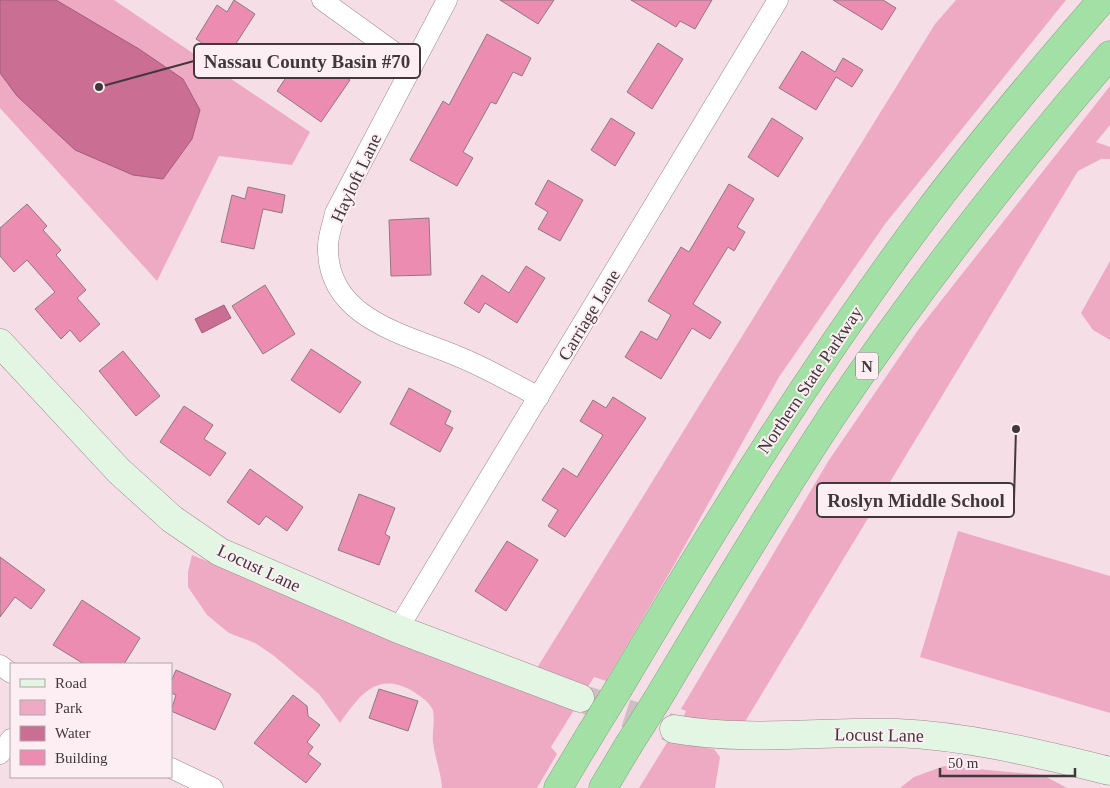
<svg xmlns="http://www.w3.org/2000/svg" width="1110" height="788" font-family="Georgia,serif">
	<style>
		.green { fill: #efaac3 }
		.water { fill: #cb6e94; stroke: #a25e79 }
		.building { fill: #ec8cb1; stroke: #8e7980 }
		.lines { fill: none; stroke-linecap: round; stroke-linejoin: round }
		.secondary-tunnel { stroke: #d1bdc4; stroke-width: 28; stroke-dasharray: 28 14; stroke-linecap: butt }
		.street-casing { stroke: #9d888f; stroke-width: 21 }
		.secondary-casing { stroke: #9d888f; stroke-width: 29 }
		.highway-casing { stroke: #81a581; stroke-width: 29 }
		.street { stroke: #fff; stroke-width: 20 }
		.secondary { stroke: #e3f6e4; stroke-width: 28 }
		.highway { stroke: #a3e0a6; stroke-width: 28 }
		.highway-bridge-casing { stroke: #81a581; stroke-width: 29; stroke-linecap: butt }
		.highway-bridge { stroke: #a3e0a6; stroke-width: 28 }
		.labels { text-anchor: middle; stroke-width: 4; stroke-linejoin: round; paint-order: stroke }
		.shield { fill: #fceef3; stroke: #796f72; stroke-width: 1 }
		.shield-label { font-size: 16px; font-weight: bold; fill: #41383b }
		.street-label { font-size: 18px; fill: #41383b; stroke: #fceef3 }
		.leader { fill: none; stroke: #41383b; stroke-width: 2 }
		.callout-dot { fill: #41383b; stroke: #fceef3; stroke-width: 2 }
		.callout { fill: #fceef3; stroke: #41383b; stroke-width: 2 }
		.callout-label { font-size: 19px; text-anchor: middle; font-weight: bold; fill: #41383b }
	</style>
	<rect width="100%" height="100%" fill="#f5dee6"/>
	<g class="green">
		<path d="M0,0H114L310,132L292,165L219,156L157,281L0,108Z"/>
		<path d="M956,0H1066L885,224L779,377L674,565L606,681L594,677L587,688L537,668L935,24Z"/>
		<path d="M1110,86V125L1096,142L1110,147V159H1101L1078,171L743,725L682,719L686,711L681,709L829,460L918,330Z"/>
		<path d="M1110,261V340L1093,330L1081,313Z"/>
		<path d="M958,531L1110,576V713L920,657Z"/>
		<path d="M192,555L574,710L551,747L557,754L537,788H442C441,772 435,758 433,742C432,733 435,721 433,711C430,702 421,697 414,692C377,670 360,695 340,723L319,694L273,655L255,643L229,633L207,615L188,587V572Z"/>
		<path d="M668,741L714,749L720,757L715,788H639Z"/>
		<path d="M944,766L1043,775L1067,788H900L914,777Z"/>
	</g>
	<g class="water">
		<path d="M0,0H56L139,49L183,79L200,110L192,139L163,179L133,175L75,150L17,96L0,73Z"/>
		<path d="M224,305L231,318L202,333L195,319Z"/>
	</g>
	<g class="building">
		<path d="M234,0L255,14L226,59L196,39L217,5L227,12Z"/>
		<path d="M500,0H554L538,24Z"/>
		<path d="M631,0H712L695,29L680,21L676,27Z"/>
		<path d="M833,0H883L896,8L882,30Z"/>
		<path d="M487,34L531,58L522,76L513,72L496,104L491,102L463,152L473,158L457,186L410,160L443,101L449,105Z"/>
		<path d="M658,43L683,59L652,109L627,92Z"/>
		<path d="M305,49L350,80L321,122L277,91Z"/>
		<path d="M802,51L835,72L843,58L863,70L852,87L836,77L816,110L779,88Z"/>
		<path d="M611,118L635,133L615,166L591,150Z"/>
		<path d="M772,118L803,138L778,177L748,157Z"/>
		<path d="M548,180L583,200L560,241L538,229L548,212L535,204Z"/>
		<path d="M729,184L754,199L737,227L745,232L734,251L728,247L693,304L721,322L710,339L692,328L661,379L625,357L641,331L657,340L671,315L648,301L681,247L689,252Z"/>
		<path d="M248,187L285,195L282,213L263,209L254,249L221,242L232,195L245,199Z"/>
		<path d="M27,204L47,226L43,230L61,250L56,255L86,290L77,298L100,324L80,342L70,330L61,339L35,309L55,292L27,260L14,272L0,256V228Z"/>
		<path d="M429,218L431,275L391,276L389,220Z"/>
		<path d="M526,266L545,278L517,323L485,303L479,313L464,303L482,275L509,293Z"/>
		<path d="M265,285L295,334L263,354L232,306Z"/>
		<path d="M311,349L361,382L340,413L291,380Z"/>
		<path d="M123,351L160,396L136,416L99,371Z"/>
		<path d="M409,388L451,411L445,424L453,428L440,452L390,424Z"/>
		<path d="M613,397L646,418L565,537L548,526L558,510L542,500L563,468L577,477L603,435L580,421L593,400L606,408Z"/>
		<path d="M184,406L213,425L204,439L226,453L210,476L160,442Z"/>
		<path d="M250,469L303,507L287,531L266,516L259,525L227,502Z"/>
		<path d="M359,494L395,508L385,534L390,537L379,565L338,550Z"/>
		<path d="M507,541L538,560L506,611L475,591Z"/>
		<path d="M0,557L45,590L31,609L15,597L0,617Z"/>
		<path d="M82,600L140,638L124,664H84L53,645Z"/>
		<path d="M176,670L231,694L215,730L171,711L176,695L171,693V682Z"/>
		<path d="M379,689L418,701L408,731L369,718Z"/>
		<path d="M293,695L307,706L308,716L320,725L307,742L313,747L308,754L321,764L306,783L254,743Z"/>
	</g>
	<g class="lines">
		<path class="secondary-tunnel" d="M586,700L674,729"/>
		<g class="street-casing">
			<g id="street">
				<path d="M322,0L412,65"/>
				<path d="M447,0L335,213C333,223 328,236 328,246C326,318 404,334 457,356C485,367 512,383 539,397"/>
				<path d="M398,629L778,0"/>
				<path d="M0,665L11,673"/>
				<path d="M0,754L11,739"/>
				<path d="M171,768L213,788"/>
			</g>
		</g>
		<g class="secondary-casing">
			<g id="secondary">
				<path d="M0,343L119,471L172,519L220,552L398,629L580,698"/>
				<path d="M674,729C747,742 824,731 897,733C969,736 1040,754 1110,771"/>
			</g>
		</g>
		<g class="highway-casing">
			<g id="highway">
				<path d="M620,686C716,523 815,363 928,212C983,139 1042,69 1102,0"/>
				<path d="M657,700C714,604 771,509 832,416C917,290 1011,170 1110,55"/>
				<path d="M558,788L591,733"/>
				<path d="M603,788L628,746"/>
			</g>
		</g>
		<use href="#street" class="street"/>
		<use href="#secondary" class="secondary"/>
		<use href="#highway" class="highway"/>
		<g class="highway-bridge-casing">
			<g id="highway-bridge">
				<path d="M591,733L620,686"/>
				<path d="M628,746L657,700"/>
			</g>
		</g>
		<use href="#highway-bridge" class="highway-bridge"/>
	</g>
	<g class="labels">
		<rect class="shield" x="856" y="352.5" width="22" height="27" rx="4"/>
		<g class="shield-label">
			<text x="867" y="372">N</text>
		</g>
		<g class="street-label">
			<text transform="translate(356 178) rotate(-65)" y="6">Hayloft Lane</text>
			<text transform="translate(589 315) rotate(-59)" y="6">Carriage Lane</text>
			<text transform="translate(810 380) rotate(-56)" y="6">Northern State Parkway</text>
			<text transform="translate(259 568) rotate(25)" y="6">Locust Lane</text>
			<text transform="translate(879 735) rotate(1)" y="6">Locust Lane</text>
		</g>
	</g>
	<path class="leader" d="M99 87L194 61M1016 429L1014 500"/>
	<g class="callout-dot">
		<circle cx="99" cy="87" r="5"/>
		<circle cx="1016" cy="429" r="5"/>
	</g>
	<g class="callout">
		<rect x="194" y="44" width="226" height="34" rx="5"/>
		<rect x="817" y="483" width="197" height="34" rx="5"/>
	</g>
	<g class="callout-label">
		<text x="307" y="68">Nassau County Basin #70</text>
		<text x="916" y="507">Roslyn Middle School</text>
	</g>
	<rect x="10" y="663" width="162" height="115" fill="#fceef3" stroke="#b1a5a9"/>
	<rect x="20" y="679" width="25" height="8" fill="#e3f6e4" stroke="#b1a5a9"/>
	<text x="55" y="688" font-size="15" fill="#41383b">Road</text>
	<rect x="20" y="700" width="25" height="15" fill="#efaac3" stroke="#b1a5a9"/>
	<text x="55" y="713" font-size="15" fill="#41383b">Park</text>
	<rect x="20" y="726" width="25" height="15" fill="#cb6e94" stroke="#b1a5a9"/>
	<text x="55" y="738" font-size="15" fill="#41383b">Water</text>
	<rect x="20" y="750" width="25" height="15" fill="#ec8cb1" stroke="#b1a5a9"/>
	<text x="55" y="763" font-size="15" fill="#41383b">Building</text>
	<path d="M940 768v8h135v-8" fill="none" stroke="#41383b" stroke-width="2.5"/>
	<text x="948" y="768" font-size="15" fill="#41383b" stroke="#fceef3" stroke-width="4" paint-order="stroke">50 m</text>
</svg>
